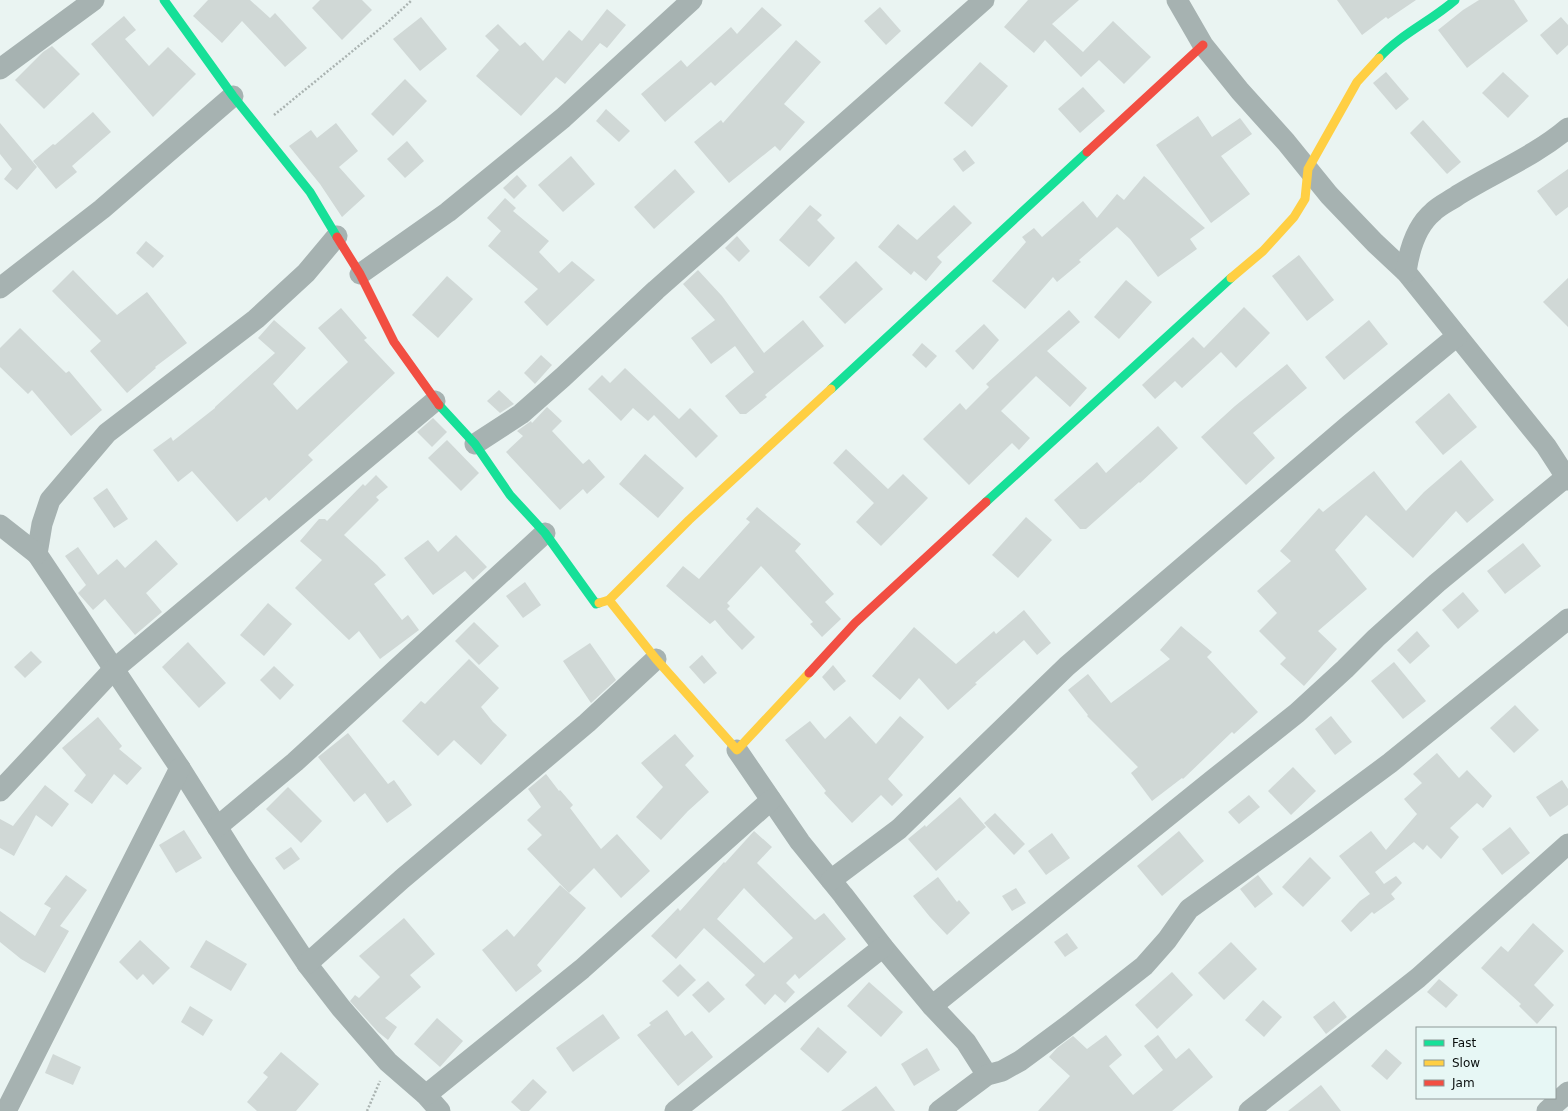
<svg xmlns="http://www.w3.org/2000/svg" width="1568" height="1111" font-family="'DejaVu Sans',sans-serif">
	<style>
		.building { fill: #d0d8d6; fill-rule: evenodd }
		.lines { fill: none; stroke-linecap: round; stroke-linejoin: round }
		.path { stroke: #aab3b1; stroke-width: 2.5; stroke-dasharray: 2 2; stroke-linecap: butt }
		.street { stroke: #a6b2b1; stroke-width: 21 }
		.fast { stroke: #16e098; stroke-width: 9 }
		.slow { stroke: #ffcf43; stroke-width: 9 }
		.jam { stroke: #f24e42; stroke-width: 9 }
	</style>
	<rect width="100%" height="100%" fill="#eaf4f2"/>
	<g class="building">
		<path d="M208,0H250L270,18L275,13L307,48L285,67L242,21L222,43L193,16Z"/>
		<path d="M320,0H362L372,10L342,40L312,8Z"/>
		<path d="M1028,0H1079L1052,24L1083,52L1113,21L1151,57L1124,84L1099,60L1081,77L1045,40L1034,53L1004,27Z"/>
		<path d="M1337,0H1416L1388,19L1386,17L1362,35Z"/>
		<path d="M1479,0H1514L1528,21L1467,68L1438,30L1463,10Z"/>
		<path d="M762,7L782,25L715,86L711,82L665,122L641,94L681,60L687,67L731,27L737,34Z"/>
		<path d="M880,7L901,31L886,45L864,21Z"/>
		<path d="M607,9L626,25L607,48L600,43L565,84L556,77L521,116L476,76L499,50L485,36L498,24L520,46L525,42L543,61L569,30L582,41Z"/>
		<path d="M124,16L136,30L125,39L149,66L168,47L196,74L153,117L91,44Z"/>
		<path d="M421,17L447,49L420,71L393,39Z"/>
		<path d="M1561,17L1568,25V45L1557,55L1540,35Z"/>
		<path d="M796,40L821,62L784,104L805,122L780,151L775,146L729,183L694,142L721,120L723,123Z"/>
		<path d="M52,46L80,74L44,109L15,80L43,52Z"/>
		<path d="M980,62L1008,86L972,127L944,103Z"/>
		<path d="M1386,72L1409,99L1396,110L1373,83Z"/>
		<path d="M1503,72L1529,96L1508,118L1482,93Z"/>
		<path d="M405,79L427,101L393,136L371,114Z"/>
		<path d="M1083,87L1105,111L1080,133L1058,109Z"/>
		<path d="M606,109L630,131L619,142L596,121Z"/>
		<path d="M93,112L111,132L72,166L77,172L56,189L33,161L53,144L55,145Z"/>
		<path d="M1198,116L1212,137L1240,118L1252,134L1221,156L1250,194L1211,223L1156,145Z"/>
		<path d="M1423,120L1461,162L1447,174L1410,133Z"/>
		<path d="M0,123L37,167L17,190L4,179L12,169L0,154Z"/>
		<path d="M336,123L358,151L339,167L365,196L342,217L320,184L289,146L311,130L317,138Z"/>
		<path d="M407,141L424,161L405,178L387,159Z"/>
		<path d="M965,150L975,163L963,172L953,159Z"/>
		<path d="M571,156L595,184L563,212L538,185Z"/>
		<path d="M675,169L695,192L654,229L634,207Z"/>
		<path d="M1568,169V207L1556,216L1537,191Z"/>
		<path d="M517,175L527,186L514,199L503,188Z"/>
		<path d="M1144,176L1205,228L1190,239L1197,249L1158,277L1130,239L1117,227L1079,260L1081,262L1057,282L1053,277L1025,309L992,281L1026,242L1022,237L1034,228L1042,237L1083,201L1097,218L1117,194L1124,200Z"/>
		<path d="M505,198L516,208L513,211L549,241L539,252L559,273L572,261L595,280L547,326L524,302L538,289L488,246L501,231L487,218Z"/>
		<path d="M810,205L822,215L817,220L835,238L809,267L779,240Z"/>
		<path d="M954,205L972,223L937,257L942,262L926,281L914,271L911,275L878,247L898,224L917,240Z"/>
		<path d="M737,236L750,251L739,262L725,248Z"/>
		<path d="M146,241L164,256L153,268L136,253Z"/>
		<path d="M1299,255L1334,300L1307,321L1272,276Z"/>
		<path d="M856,261L883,289L845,324L819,297Z"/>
		<path d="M73,270L117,315L147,292L187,343L155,367L156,368L127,393L90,351L101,341L52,291Z"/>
		<path d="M698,270L722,296L764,353L803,320L824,346L765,395L767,397L746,414H740L725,396L754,372L735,346L711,364L691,338L715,320L683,284Z"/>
		<path d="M447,276L473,299L438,338L412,315Z"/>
		<path d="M1568,278V327L1543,302Z"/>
		<path d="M1126,280L1152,302L1119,339L1094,317Z"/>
		<path d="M1244,307L1270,333L1236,368L1221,352L1182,388L1175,381L1155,399L1142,385L1193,337L1204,348Z"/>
		<path d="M341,308L367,338L364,340L395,373L308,455L313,460L269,501L266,497L237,522L192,471L178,482L153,450L171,437L173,441L215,408V407L275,353L258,338L274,320L306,348L273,384L297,410L348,362L318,328Z"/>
		<path d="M1069,310L1080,322L1047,351L1087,388L1070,407L1036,376L1001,411L1030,438L1019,450L1012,443L969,485L923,439L960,403L966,410L989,387L986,384Z"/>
		<path d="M1369,320L1388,344L1344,380L1325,357Z"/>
		<path d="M984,324L999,340L973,370L955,351Z"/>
		<path d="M20,328L66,373L69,371L102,410L71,436L32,390L28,394L0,367V348Z"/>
		<path d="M922,343L937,356L926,368L912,355Z"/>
		<path d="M541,355L552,365L535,384L524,373Z"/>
		<path d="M1287,364L1307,388L1253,433L1275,458L1246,485L1201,437L1235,406Z"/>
		<path d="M625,368L679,419L690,408L718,436L696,458L654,415L648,421L633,408L621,421L588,389L602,375L610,383Z"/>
		<path d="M499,390L514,404L500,413L487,401Z"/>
		<path d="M1449,393L1477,427L1443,455L1415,422Z"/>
		<path d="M547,407L562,421L552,431L583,464L589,459L605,477L587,494L583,489L560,510L506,452L523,436L517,431L531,421L532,423Z"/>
		<path d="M433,418L447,432L432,447L417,432Z"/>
		<path d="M1158,426L1178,448L1140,483L1139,482L1086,529H1080L1054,500L1097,462L1106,473Z"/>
		<path d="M447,440L479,473L461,491L428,458Z"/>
		<path d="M846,449L888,489L903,474L928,498L881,546L856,522L874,503L833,463Z"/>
		<path d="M645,454L684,488L658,518L619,484Z"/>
		<path d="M1461,460L1494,500L1467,523L1456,511L1413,558L1366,515L1335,550L1367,589L1318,631L1337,649L1304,686L1280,664L1286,658L1259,631L1277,613L1257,591L1291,561L1280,551L1319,508L1323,512L1374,471L1406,511L1424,492Z"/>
		<path d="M376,475L388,487L376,497L379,500L344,535L377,565L386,575L374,584L402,620L408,615L419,630L380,659L359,631L349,640L295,588L322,560L300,541L319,519H325L327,521L363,484L365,486Z"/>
		<path d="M107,488L128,519L114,528L93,498Z"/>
		<path d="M757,507L801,544L795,551L834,594L825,602L841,619L822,637L810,624L813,622L761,566L727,603L730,606L727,609L755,637L742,650L726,633L715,620L710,624L666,586L683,566L699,579L750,522L746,519Z"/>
		<path d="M1026,517L1052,540L1018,578L992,555Z"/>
		<path d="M456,535L487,567L473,580L465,571L433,595L404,558L428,540L438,552Z"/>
		<path d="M156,540L178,564L146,593L162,612L135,635L105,599L93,610L78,593L86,585L65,556L78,547L98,575L117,559L125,568Z"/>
		<path d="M1523,543L1541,566L1505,594L1487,571Z"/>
		<path d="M525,582L541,605L523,618L506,596Z"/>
		<path d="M1463,592L1479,611L1458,629L1442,610Z"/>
		<path d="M268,603L292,624L264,656L240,635Z"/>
		<path d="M1024,610L1051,643L1037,655L1024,640L975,683L977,684L948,710L919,678L900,700L872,676L914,627L956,664L994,631L996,634Z"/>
		<path d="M474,622L499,646L479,665L455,641Z"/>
		<path d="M1181,626L1212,652L1207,657L1258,712L1234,734L1232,732L1183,779L1182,778L1152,801L1131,773L1138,767L1087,716L1088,715L1068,690L1088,674L1111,703L1170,659L1160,650Z"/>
		<path d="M1417,631L1430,646L1410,664L1397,650Z"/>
		<path d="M188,642L226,683L199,708L162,667Z"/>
		<path d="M590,643L616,680L591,703L563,661Z"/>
		<path d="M31,651L42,662L25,678L14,667Z"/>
		<path d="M702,655L717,673L704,684L689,667Z"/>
		<path d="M469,659L499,688L481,707L493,722L507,735L481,765L454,740L438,756L402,721L421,701L425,704Z"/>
		<path d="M1394,662L1426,701L1403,719L1371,681Z"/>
		<path d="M833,665L846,681L834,691L822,677Z"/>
		<path d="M274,666L294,685L280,700L260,680Z"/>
		<path d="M1515,705L1539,730L1514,753L1490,728Z"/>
		<path d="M850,716L876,744L900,716L924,737L888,779L903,795L892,806L881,795L852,823L824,793L826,791L785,740L810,721L825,739Z"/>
		<path d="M1331,716L1352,742L1335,755L1315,729Z"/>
		<path d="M98,717L122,746L119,749L142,768L127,785L114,774L92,804L74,791L86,775L62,748Z"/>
		<path d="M348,733L388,784L394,780L412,805L387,823L365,793L354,802L318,757Z"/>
		<path d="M675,734L694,756L685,765L709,792L688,811L661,840L636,817L663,787L641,763Z"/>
		<path d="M1437,753L1459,778L1467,770L1492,796L1483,808L1477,803L1450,828L1459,837L1441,859L1427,845L1423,850L1414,842L1375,872L1384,884L1396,876L1402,883L1391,894L1395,899L1374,914L1372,912L1351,932L1341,921L1360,901L1370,894L1339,856L1371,831L1386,850L1417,814L1404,799L1422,783L1413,774Z"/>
		<path d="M1293,767L1316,791L1291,815L1268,791Z"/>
		<path d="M546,774L559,791L560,790L573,805L570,808L601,849L617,834L650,871L621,898L594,868L569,893L527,849L542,835L527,820L541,807L528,789Z"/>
		<path d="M1562,780L1568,789V805L1550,817L1536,797Z"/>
		<path d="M45,785L69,804L52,827L36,815L14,856L0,848V819L13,826Z"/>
		<path d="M288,787L322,821L301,843L266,809Z"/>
		<path d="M1249,795L1260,807L1239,824L1228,812Z"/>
		<path d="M960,797L986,827L936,871L908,839L925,825L926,827Z"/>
		<path d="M995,813L1025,844L1014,855L984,823Z"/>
		<path d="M1510,827L1530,853L1502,875L1482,849Z"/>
		<path d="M184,830L202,858L176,873L159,845Z"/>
		<path d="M754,831L772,847L757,863L815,920L824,913L846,939L799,979L795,974L786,983L795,992L785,1003L775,994L765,1005L745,985L755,975L704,928L676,959L651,936L678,908L680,911L724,862L725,863ZM744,888L793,938L764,963L717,919Z"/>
		<path d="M1179,831L1204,861L1162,896L1137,866Z"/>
		<path d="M1052,833L1070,858L1046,875L1028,851Z"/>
		<path d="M291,847L300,859L284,870L275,858Z"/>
		<path d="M1310,857L1331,878L1303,907L1282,887Z"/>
		<path d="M66,875L87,890L60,926L69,931L45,973L21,959L0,942V911L35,936L51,908L44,904Z"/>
		<path d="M1258,875L1273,894L1255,908L1240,889Z"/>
		<path d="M938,877L957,902L959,900L970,913L947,935L930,917L913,896Z"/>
		<path d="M560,885L586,908L537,965L542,971L516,992L482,950L507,929L514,937Z"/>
		<path d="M1016,888L1026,903L1012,911L1002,896Z"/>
		<path d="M404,918L435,954L410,975L421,987L385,1018L397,1027L388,1040L378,1032L350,1001L355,995L359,998L380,977L359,956Z"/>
		<path d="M1533,923L1564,951L1534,985L1554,1005L1537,1024L1519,1006L1521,1004L1481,968L1501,946L1508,952Z"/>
		<path d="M1067,933L1078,948L1065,957L1054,942Z"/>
		<path d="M140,940L170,968L153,985L143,974L137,980L119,962Z"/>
		<path d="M206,940L247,964L231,991L190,967Z"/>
		<path d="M1231,942L1257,969L1224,1000L1198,973Z"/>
		<path d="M680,964L696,980L678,997L662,981Z"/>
		<path d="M1172,972L1193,995L1157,1029L1135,1005Z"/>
		<path d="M1439,979L1458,995L1446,1008L1427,992Z"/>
		<path d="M708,981L725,999L709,1013L692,995Z"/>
		<path d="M869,982L903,1012L881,1037L847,1006Z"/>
		<path d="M1263,1000L1282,1017L1264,1037L1245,1020Z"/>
		<path d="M1334,1001L1347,1017L1326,1034L1313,1017Z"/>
		<path d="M190,1006L213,1020L203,1036L181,1022Z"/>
		<path d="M667,1010L685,1036L692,1031L713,1057L678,1086L637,1035L651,1025L649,1023Z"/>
		<path d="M603,1014L620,1038L573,1072L556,1048Z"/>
		<path d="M437,1018L463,1041L440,1067L414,1044Z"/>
		<path d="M818,1027L847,1052L828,1073L800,1049Z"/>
		<path d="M1106,1035L1122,1055L1109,1066L1133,1095L1163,1070L1144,1046L1158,1035L1176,1059L1189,1048L1213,1077L1172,1111H1038L1070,1076L1049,1057L1057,1048L1073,1036L1087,1049Z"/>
		<path d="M927,1048L940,1070L914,1086L901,1064Z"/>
		<path d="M1386,1049L1402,1063L1387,1080L1371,1066Z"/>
		<path d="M281,1052L319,1084L296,1111H257L247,1102L268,1077L263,1073Z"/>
		<path d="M53,1054L81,1067L73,1085L45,1073Z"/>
		<path d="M533,1079L547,1092L529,1111H521L511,1102Z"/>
		<path d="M1321,1085L1341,1111H1288Z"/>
		<path d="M876,1086L895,1111H841Z"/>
	</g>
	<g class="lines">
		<g class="path">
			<path d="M274,115L387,23L412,0"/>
			<path d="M367,1111L380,1081"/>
		</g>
		<g class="street">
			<path d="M1177,0L1203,45L1240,91L1286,142L1329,195L1375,243L1406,272L1546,446L1568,480"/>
			<path d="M0,69L94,0"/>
			<path d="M337,236L306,273L256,319L107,433L50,500L42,524L37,554L180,768L241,865L307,964L341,1008L388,1062L426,1095L440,1111"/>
			<path d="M1406,272C1409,251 1415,227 1433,212C1440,205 1450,201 1458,195C1495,172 1535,156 1568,128"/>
			<path d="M360,274L448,212L563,118L692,0"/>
			<path d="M0,288L102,209L233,96"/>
			<path d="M475,444L521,414L563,377L656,290L984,0"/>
			<path d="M0,525L37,554"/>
			<path d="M737,750L800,842L843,895L883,947L932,1006L1214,779L1297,713L1345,669L1376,638L1437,583L1566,477"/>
			<path d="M0,791L113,670L435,401"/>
			<path d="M217,827L295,762L545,533"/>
			<path d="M831,880L899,829L1067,666L1349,425L1457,336"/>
			<path d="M307,964L402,879L587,723L656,659"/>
			<path d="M932,1006L966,1042L987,1075"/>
			<path d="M426,1095L582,969L771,800"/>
			<path d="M6,1111L180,768"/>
			<path d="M675,1111L883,947"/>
			<path d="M939,1111L987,1075L1002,1071L1020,1061L1070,1024L1144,966L1167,940L1189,909L1305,826L1390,763L1568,619"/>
			<path d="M1249,1111L1418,978L1568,844"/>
			<path d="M1547,1111L1568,1092"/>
		</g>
		<g class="fast">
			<path d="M164,0L233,96L310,192L337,237"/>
			<path d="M1379,58C1401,34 1431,21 1455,0"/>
			<path d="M831,389L1087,152"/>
			<path d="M439,405L475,444L510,495L545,533L596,604L599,603"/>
			<path d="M986,502L1231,278"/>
		</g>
		<g class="slow">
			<path d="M1231,278L1263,251L1294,217L1305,199L1308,169L1357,82L1379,58"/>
			<path d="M609,600L656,659L737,750L809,673"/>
			<path d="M599,603L609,600L689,520L831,389"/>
		</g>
		<g class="jam">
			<path d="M1087,152L1203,45"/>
			<path d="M337,237L360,274L394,342L439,405"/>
			<path d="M809,673L855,623L986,502"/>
		</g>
	</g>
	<rect x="1416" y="1027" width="140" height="72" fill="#e7f7f5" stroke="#8e9998"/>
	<rect x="1424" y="1040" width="20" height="6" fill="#16e098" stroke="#8e9998"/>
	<text x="1452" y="1047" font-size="12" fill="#080d0c">Fast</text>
	<rect x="1424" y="1060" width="20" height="6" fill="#ffcf43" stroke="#8e9998"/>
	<text x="1452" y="1067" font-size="12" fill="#080d0c">Slow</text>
	<rect x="1424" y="1080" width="20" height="6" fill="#f24e42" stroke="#8e9998"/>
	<text x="1452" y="1087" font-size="12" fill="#080d0c">Jam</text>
</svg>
